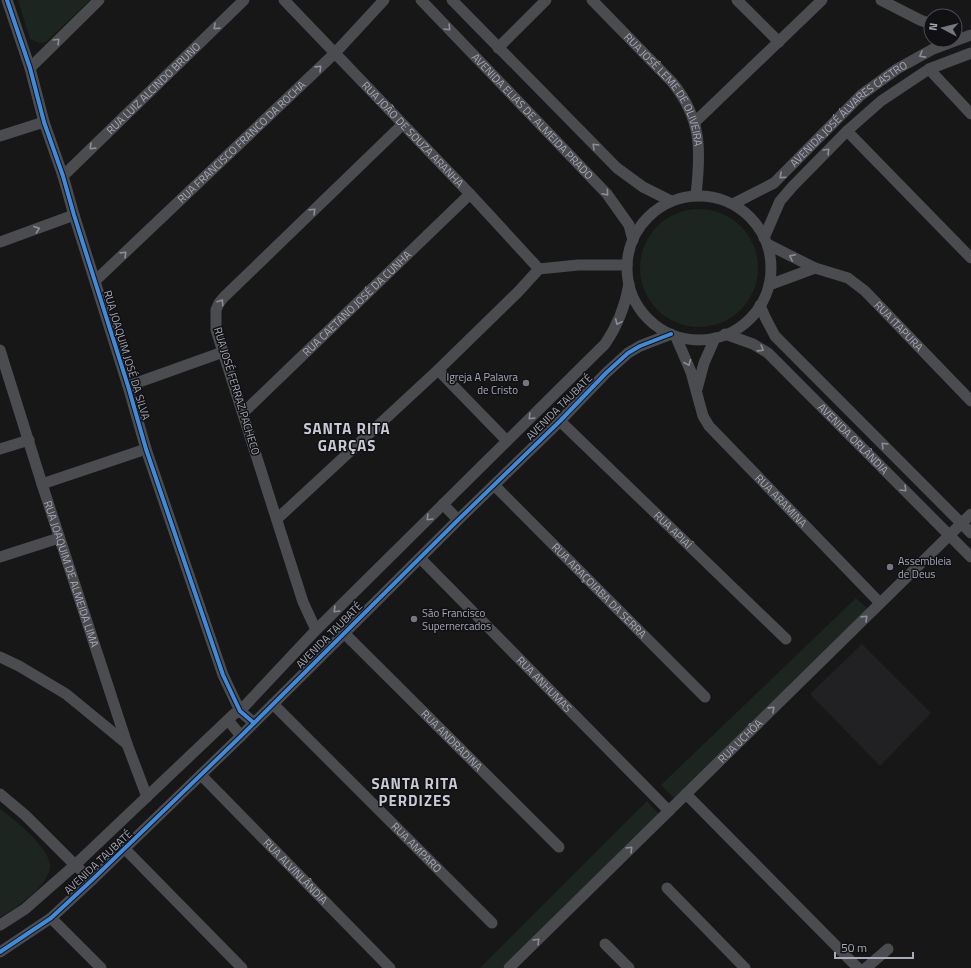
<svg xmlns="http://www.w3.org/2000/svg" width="971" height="968" font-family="'Titillium Web',sans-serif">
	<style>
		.built { fill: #212123 }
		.green { fill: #1c251f }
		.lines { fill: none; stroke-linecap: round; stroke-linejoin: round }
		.minor { stroke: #4b4c50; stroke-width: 11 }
		.cycleway-casing { stroke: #111113; stroke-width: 6 }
		.cycleway { stroke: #408adc; stroke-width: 4 }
		.oneway { stroke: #8b8e9a }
		.poi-dot { fill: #757780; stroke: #111113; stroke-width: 1.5 }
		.labels { text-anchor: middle; stroke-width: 3; stroke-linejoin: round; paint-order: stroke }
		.street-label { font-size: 11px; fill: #a7aab9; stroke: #111113 }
		.poi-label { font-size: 11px; fill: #a7aab9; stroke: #111113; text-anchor: start }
		.district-label { font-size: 15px; font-weight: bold; letter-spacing: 1px; fill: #c8cad5; stroke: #111113 }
	</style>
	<rect width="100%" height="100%" fill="#171717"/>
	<path class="built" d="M862,644L931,713L880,766L810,694Z"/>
	<g class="green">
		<path d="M18,0H90L46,42L40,43L30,39Z"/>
		<circle cx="699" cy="268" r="59"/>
		<path d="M856,598L869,610L675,799L661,785Z"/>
		<path d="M647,801L659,814L502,968H480Z"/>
		<path d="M0,809C14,819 50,848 50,866C50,885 15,909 0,917Z"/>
	</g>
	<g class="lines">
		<g class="minor">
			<path d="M7,0L30,68L44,122L63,176L74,215L128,386L146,449L223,675L240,711L254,723"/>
			<path id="s1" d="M284,0L470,194L539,269"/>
			<path id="s2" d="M421,0L607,194L629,225L633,240"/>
			<path d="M452,0L617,168L643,187L671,201"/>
			<path id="s3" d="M592,0L672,82C702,119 701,150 696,195"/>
			<path d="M737,0L779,42"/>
			<path d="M881,0L920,20L931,24"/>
			<path d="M498,48L546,0"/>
			<path d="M30,68L99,0"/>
			<path d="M929,69L971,114"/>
			<path d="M695,122L822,0"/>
			<path d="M847,131L971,258"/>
			<path d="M0,136L44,122"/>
			<path id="s4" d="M63,176L244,0"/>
			<circle cx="699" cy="268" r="72"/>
			<path id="s5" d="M733,204L774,183L861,95L897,69L933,49L971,35"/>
			<path d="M764,238L780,201L793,186L847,131L881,101L929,69L971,53"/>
			<path d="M0,242L74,215"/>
			<path id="s6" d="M769,245L815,268L848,278L865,291L971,401"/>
			<path id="s7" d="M95,281L335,53L384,0"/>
			<path d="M769,285L815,268"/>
			<path d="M760,305L765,317L775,336L971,533"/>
			<path id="s8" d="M725,334L753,344L768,353L971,557"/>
			<path id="s9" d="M676,337L691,372L703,416L709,426L880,603"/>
			<path id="s10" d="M0,350L42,484L127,744L147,797"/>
			<path d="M438,370L507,441"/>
			<path d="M128,386L223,352"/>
			<path d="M697,389L704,363L715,338"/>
			<path id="s11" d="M243,413L470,194"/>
			<path id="s12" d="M560,421L786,639"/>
			<path d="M0,449L29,440"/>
			<path d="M42,484L146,449"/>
			<path id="s13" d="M494,485L705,697"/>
			<path d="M443,504L458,520"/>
			<path d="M277,519L438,370L518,292L539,269L578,265H627"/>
			<path d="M0,557L59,538"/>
			<path id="s14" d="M420,558L669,811"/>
			<path d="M316,630L303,602L216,330V310L219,303L224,297L402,125"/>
			<path id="s15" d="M344,633L559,847"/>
			<path d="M0,657L19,666L66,694L127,744"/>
			<path id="s16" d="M273,704L492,923"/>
			<path d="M228,720L241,736"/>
			<path id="s17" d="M201,775L390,968"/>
			<path d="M0,794L25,815L75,865L92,880"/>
			<path d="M686,794L858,968"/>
			<path d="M125,849L242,968"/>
			<path d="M667,888L745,968"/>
			<path d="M51,918L101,968"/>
			<path d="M0,925L25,909L75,865L234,714L240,711L316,630L605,344C618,325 625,307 629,284"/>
			<path d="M605,944L629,968"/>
			<path d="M0,952L51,918L92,880L241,736L458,520L560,421L606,373L628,353L640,346L671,334"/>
			<path id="s18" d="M509,968L971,514"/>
			<path d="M866,968L888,949"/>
		</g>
		<g class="cycleway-casing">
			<g id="cycleway">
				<path d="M7,0L30,68L44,122L63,176L74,215L128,386L146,449L223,675L240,711L254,723"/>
				<path d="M0,952L51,918L92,880L241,736L458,520L560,421L606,373L628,353L640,346L671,334"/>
			</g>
		</g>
		<use href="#cycleway" class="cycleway"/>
	</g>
	<defs><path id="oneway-chevron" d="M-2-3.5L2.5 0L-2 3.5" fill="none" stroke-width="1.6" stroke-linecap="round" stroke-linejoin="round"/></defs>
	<g class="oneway">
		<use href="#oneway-chevron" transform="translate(216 27) rotate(136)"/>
		<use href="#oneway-chevron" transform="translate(448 28) rotate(46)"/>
		<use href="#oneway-chevron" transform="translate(57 41) rotate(-45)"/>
		<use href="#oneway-chevron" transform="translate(922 55) rotate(151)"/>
		<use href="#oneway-chevron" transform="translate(319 68) rotate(-44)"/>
		<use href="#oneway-chevron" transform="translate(595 146) rotate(-135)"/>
		<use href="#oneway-chevron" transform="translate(92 147) rotate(136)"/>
		<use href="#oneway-chevron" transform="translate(827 151) rotate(-45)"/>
		<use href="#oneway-chevron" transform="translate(782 176) rotate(138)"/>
		<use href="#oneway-chevron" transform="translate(606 193) rotate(49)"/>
		<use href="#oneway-chevron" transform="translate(313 211) rotate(-44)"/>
		<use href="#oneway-chevron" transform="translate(37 229) rotate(-20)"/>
		<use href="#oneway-chevron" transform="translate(124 254) rotate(-44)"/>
		<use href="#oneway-chevron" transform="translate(792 257) rotate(-154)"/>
		<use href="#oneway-chevron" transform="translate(221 302) rotate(-56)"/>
		<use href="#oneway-chevron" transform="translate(618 322) rotate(114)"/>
		<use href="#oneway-chevron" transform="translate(761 349) rotate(32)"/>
		<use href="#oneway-chevron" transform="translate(688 363) rotate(68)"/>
		<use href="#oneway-chevron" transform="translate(531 417) rotate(135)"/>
		<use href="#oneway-chevron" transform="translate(884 445) rotate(-135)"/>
		<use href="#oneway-chevron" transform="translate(904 489) rotate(45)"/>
		<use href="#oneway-chevron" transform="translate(429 518) rotate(135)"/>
		<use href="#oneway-chevron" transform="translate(336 610) rotate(135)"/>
		<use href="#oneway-chevron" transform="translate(865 618) rotate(-44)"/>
		<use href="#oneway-chevron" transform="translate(772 709) rotate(-44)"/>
		<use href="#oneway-chevron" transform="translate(630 849) rotate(-45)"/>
		<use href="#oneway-chevron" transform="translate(537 941) rotate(-45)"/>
	</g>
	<g class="poi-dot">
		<circle cx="526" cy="383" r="4"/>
		<circle cx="890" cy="567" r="4"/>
		<circle cx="414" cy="619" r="4"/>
	</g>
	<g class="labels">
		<g class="street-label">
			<text dy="4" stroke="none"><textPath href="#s4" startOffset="126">RUA LUIZ ALCINDO BRUNO</textPath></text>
			<text dy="4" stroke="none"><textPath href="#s3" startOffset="117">RUA JOSÉ LEME DE OLIVEIRA</textPath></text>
			<text dy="4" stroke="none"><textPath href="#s5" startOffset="148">AVENIDA JOSÉ ÁLVARES CASTRO</textPath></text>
			<text dy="4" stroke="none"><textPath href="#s2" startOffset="161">AVENIDA ELIAS DE ALMEIDA PRADO</textPath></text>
			<text dy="4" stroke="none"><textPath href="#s1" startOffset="186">RUA JOÃO DE SOUZA ARANHA</textPath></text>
			<text dy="4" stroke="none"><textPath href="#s7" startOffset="202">RUA FRANCISCO FRANCO DA ROCHA</textPath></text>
			<text dy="4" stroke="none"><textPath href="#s11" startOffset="158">RUA CAETANO JOSÉ DA CUNHA</textPath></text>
			<text dy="4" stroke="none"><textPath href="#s6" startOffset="156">RUA ITAPURA</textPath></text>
			<text transform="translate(127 355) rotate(73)" y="4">RUA JOAQUIM JOSÉ DA SILVA</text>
			<text transform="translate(237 391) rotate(73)" y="4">RUA JOSÉ FERRAZ PACHECO</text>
			<text transform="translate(559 407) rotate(-45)" y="4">AVENIDA TAUBATÉ</text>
			<text dy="4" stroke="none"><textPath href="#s8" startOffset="168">AVENIDA ORLÂNDIA</textPath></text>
			<text dy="4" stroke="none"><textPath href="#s9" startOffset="199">RUA ARAMINA</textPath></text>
			<text dy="4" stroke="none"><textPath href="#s12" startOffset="157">RUA APIAÍ</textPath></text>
			<text dy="4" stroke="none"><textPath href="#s10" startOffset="235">RUA JOAQUIM DE ALMEIDA LIMA</textPath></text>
			<text dy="4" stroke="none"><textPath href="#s13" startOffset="149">RUA ARAÇOIABA DA SERRA</textPath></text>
			<text transform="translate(329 635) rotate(-45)" y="4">AVENIDA TAUBATÉ</text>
			<text dy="4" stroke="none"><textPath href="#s14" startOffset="177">RUA ANHUMAS</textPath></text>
			<text dy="4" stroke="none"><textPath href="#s15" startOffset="152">RUA ANDRADINA</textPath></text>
			<text dy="4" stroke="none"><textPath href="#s18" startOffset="324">RUA UCHÔA</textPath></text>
			<text dy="4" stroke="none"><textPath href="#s16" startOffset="203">RUA AMPARO</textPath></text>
			<text transform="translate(98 862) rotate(-43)" y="4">AVENIDA TAUBATÉ</text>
			<text dy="4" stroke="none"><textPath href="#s17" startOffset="135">RUA ALVINLÂNDIA</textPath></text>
		</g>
		<g class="poi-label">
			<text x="518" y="381" text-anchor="end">Igreja A Palavra<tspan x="518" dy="13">de Cristo</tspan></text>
			<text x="898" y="565">Assembleia<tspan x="898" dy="13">de Deus</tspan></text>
			<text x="422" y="617">São Francisco<tspan x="422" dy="13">Supernercados</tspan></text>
		</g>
		<g class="district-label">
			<text x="347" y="434">SANTA RITA<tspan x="347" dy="17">GARÇAS</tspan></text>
			<text x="415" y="789">SANTA RITA<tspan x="415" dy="17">PERDIZES</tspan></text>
		</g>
	</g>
	<g transform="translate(943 28) rotate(277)"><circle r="19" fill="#111113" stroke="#4d4e55"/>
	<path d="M0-3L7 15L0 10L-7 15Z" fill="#757780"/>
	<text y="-6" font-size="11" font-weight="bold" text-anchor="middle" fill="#a7aab9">N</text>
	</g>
	<path d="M835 952v6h78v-6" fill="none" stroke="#a7aab9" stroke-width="2"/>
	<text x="841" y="952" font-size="12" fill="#a7aab9" stroke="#111113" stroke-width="3" paint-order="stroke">50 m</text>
</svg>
